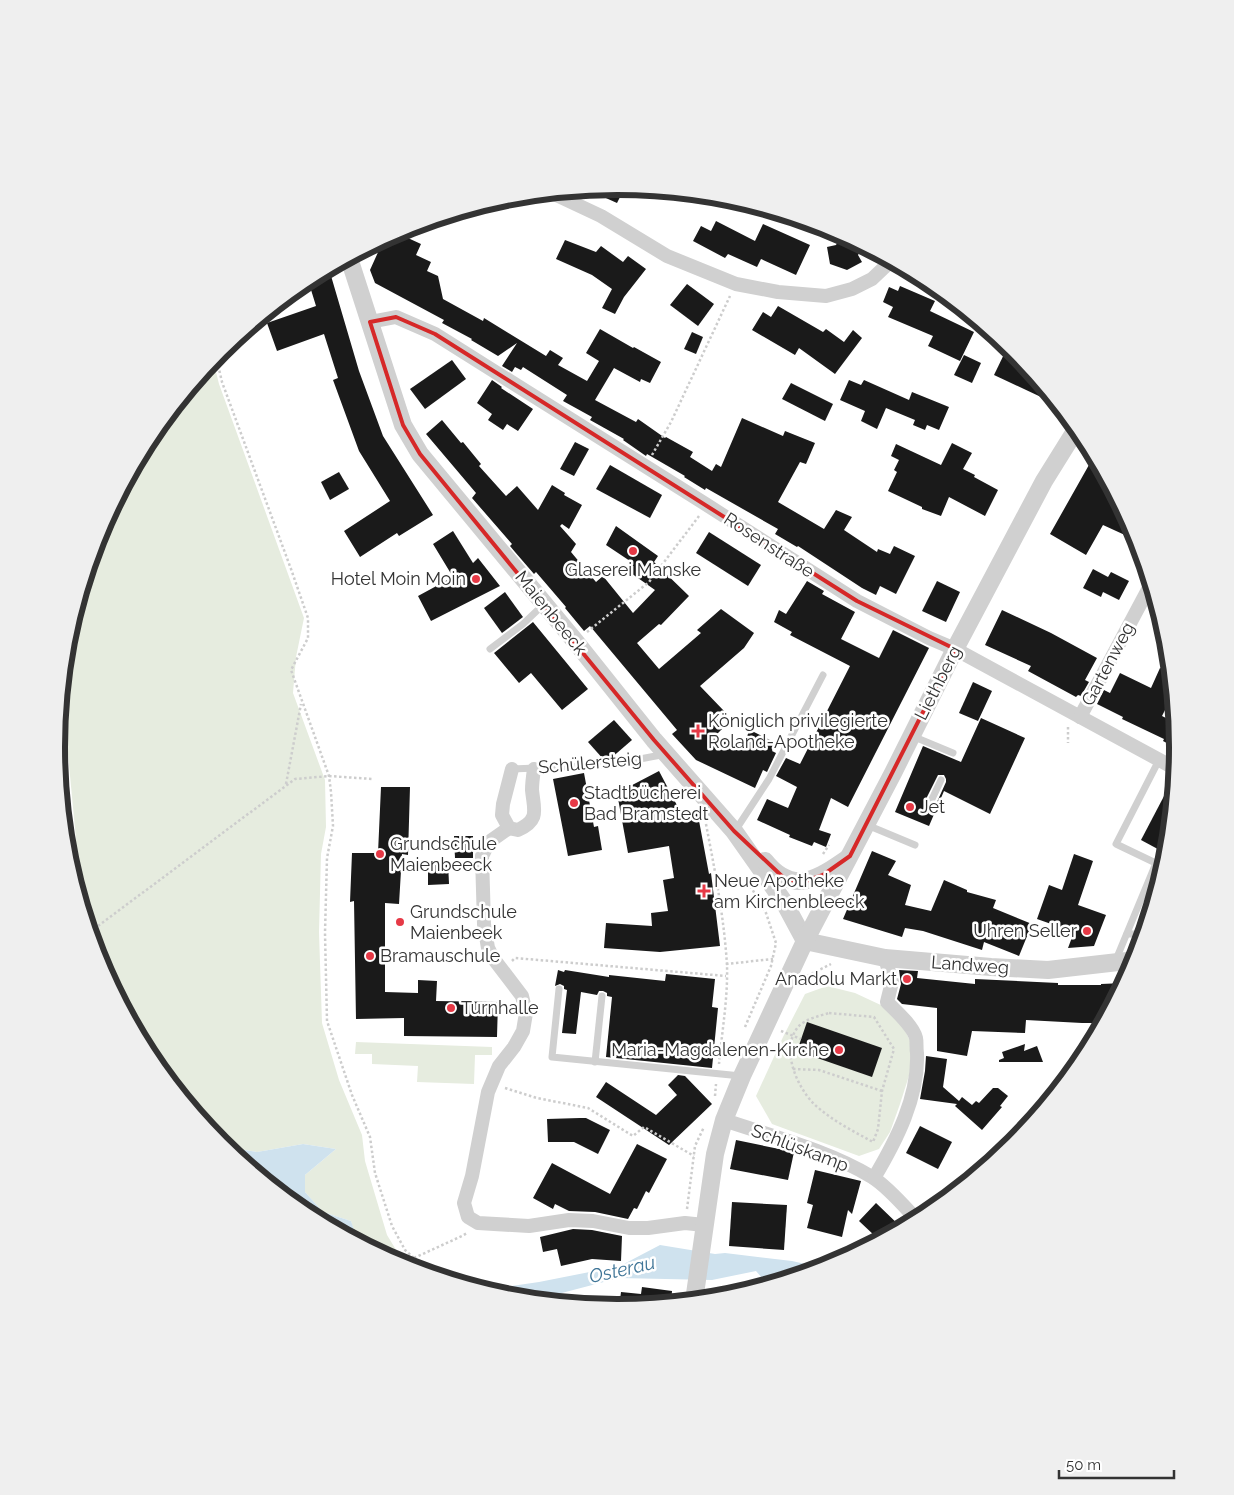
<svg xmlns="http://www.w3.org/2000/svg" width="1234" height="1495" font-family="Raleway,sans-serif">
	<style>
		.green { fill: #e6ecdf }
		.water { fill: #cfe2ee }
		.building { fill: #1a1a1a; fill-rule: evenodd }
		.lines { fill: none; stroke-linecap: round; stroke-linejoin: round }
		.path { stroke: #cdcdcd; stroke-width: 2.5; stroke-dasharray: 2.5 2.5; stroke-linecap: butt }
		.service { stroke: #d0d0d0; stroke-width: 7 }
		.minor { stroke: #d0d0d0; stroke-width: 14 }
		.tertiary { stroke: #d0d0d0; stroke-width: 18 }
		.marked { fill: none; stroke: #d62828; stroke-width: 4; stroke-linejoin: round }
		.poi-dot { fill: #e63946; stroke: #fff; stroke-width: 2 }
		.labels { text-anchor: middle; stroke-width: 5; stroke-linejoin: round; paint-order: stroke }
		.street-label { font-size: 18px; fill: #333; stroke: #fff }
		.poi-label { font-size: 18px; fill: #333; stroke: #fff; text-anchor: start }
		.water-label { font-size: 19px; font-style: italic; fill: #3f7597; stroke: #fff }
		.rim { fill: none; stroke: #333; stroke-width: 6 }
	</style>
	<rect width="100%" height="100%" fill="#fff"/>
	<g class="green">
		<path d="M213,360L219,384L304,618L296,657L293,693L325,780L326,827L321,854L319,932L322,1023L339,1080L362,1135L365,1161L387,1235L398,1253L410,1268L402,1265L327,1225L356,1239L351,1221L323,1212L305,1192V1175L336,1149L303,1144L257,1152L224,1147L220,1144L151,1059L99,962L70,867L76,839L62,691L67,638L99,533L151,436Z"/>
		<path d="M827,986L855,993L885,1007L900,1020L910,1041L914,1060L900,1104L890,1132L879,1149L859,1156L772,1124L756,1096L783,1037L805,994Z"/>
		<path d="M356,1042L492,1047V1055H475L474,1084L417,1082L418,1066L372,1064V1054H355Z"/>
	</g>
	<g class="water">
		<path d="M303,1144L336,1149L305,1175V1192L323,1212L351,1221L357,1239L305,1214L224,1147L257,1152Z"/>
		<path d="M660,1245L715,1254L725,1253L792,1261L823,1268L768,1285L756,1271L712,1280L619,1278L535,1300L507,1297L483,1290L539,1282L620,1266Z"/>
	</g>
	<g class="building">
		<path d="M617,187H625L617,203L588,190Z"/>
		<path d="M716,221L755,241L763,224L810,245L796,275L761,259L757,267L728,254L725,258L693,241L701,226L711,231Z"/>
		<path d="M397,233L421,244L416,255L431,262L427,271L438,276L443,299L483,321L484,318L546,356L550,350L563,358L558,365L587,381L599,361L586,353L600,329L633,348L634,347L661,362L650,383L641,379L640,382L614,368L595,400L636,422L638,419L665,438L666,437L693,452L690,457L712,471L716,464L721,467L742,418L783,436L785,431L815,443L806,464L800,462L778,502L824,529L836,510L852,517L844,530L877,552L878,549L890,554L894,546L915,556L896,594L880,586L876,595L862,588L798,546L797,547L775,534L778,529L706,488L705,490L684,477L685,476L647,454L646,456L623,440L624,439L590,420L592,417L563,401L567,395L523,367L521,370L515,367L512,372L502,366L517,343L498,356L471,340L472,339L442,323L444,320L375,283L370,270L384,239Z"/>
		<path d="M841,235L863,246L858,255L862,262L847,270L830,264L827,247L836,245Z"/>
		<path d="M565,240L596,252L601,246L623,262L628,256L646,269L624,297L615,314L602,308L612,289L592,275L556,259Z"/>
		<path d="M329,269L359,371L383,436L433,515L399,536L397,533L360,557L344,531L390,501L359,451L333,380L338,378L324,334L277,351L267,323L316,306L308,280Z"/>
		<path d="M687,284L714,304L698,326L670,305Z"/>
		<path d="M900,286L935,301L930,311L974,332L960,361L928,346L933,336L888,317L893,307L883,302L889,287L898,291Z"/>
		<path d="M778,306L823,332L826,329L844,342L853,330L862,338L835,374L799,348L795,355L752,330L763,312L771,317Z"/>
		<path d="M692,332L703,337L696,354L684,349Z"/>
		<path d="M1008,346L1014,351L1058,405L994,375Z"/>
		<path d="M964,355L981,363L972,383L954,375Z"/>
		<path d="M452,360L466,379L425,409L410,389Z"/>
		<path d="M492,380L502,387L501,388L533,409L518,431L507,424L503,430L488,420L492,414L477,403Z"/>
		<path d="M849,380L861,385L864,380L909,400L912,392L949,407L939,430L927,425L925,430L913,425L915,420L886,408L877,429L861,421L865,411L840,400Z"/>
		<path d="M791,383L833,404L825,421L782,399Z"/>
		<path d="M442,420L461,443L463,442L481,464L479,466L506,496L517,486L538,510L552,485L565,493L564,495L582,505L569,529L562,524L560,526L576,544L571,552L596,582L603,576L633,613L655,590L628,571L633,563L606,545L616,526L658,556L654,562L689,596L661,625L659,624L637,643L659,669L701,633L697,630L721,609L754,633L744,648L700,686L725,712L718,719L725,726L715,736L741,748L750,730L776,743L772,751L776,753L767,772L763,770L755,788L696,760L672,734L677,730L590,626L584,631L565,608L566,607L536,572L534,574L515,552L510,546L512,544L472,498L476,493L426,434Z"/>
		<path d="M575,442L589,449L574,476L560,469Z"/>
		<path d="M952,443L972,453L963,469L975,475L974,477L998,490L985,516L949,497L941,516L922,509V507L888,491L897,472L894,470L899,460L891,456L896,444L941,465Z"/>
		<path d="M1094,456L1117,500L1113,507L1124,512L1135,533L1138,541L1103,525L1086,555L1050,534Z"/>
		<path d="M610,465L662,495L650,518L596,489Z"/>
		<path d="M339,472L349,489L330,500L321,482Z"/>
		<path d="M453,531L473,563L478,558L500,586L431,621L418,596L453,577L433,544Z"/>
		<path d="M709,532L761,565L748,586L696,553Z"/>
		<path d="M1093,569L1108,577L1111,572L1129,581L1119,600L1103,592L1101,597L1083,588Z"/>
		<path d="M807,581L824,591L822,594L855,612L841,639L879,658L893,630L929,648L848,807L831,798L819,830L831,834L826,847L814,842L812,846L789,837L790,835L757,820L767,799L788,808L797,787L776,776L786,758L800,764L850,666L790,635L792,632L774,622L779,610L786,614Z"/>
		<path d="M937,581L960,592L946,622L922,611Z"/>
		<path d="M505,592L523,617L502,633L484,608Z"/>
		<path d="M1002,610L1051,633L1097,658L1085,680L1089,682L1081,696L1078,695L1076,697L1028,671L1031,666L985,645Z"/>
		<path d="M533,622L588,689L562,710L531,673L519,683L494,653Z"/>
		<path d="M1160,668L1170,672L1173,694L1162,716L1172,721L1170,725H1171L1175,718L1178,749L1163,741L1164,739L1122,719L1123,717L1097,704L1104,690L1110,693L1120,673L1151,688Z"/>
		<path d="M973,682L992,691L978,721L959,713Z"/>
		<path d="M981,718L1025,738L990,814L944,791L929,826L895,812L923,746L961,762ZM938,775H944L946,779V782L937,802L933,804H930L927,802V797Z"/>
		<path d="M614,720L632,740L610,759L604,760L588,742Z"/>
		<path d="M659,771L681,813L697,810L709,874L711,873L720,946L660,952L604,948L606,923L652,926L651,913L668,911L663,880L674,878L669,846L628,853L617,793Z"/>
		<path d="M584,773L594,827L598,826L602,850L568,856L553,779Z"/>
		<path d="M1174,777H1175L1167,854L1141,840Z"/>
		<path d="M381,787H410L408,855L402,854L399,904L385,903V992L418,993V980L437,981L436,1001L498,1002L497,1037L404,1036V1018L356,1019L354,901L350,902L352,853H378Z"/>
		<path d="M454,836H473V858H455Z"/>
		<path d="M872,851L896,861L888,875L911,885L905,905L931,911L944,880L967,890V892L996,900L993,908L1032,924L1019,956L984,942L982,950L923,931L905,928L902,937L843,919Z"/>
		<path d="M1074,854L1093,861L1078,905L1106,915L1094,946L1068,948L1074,932L1037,919L1049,885L1062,890Z"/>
		<path d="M448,862L449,884L428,885V863Z"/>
		<path d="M558,970L564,972L565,970L609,977V975L665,981L666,974L715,979L712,1007L718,1008L712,1068L606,1057L612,997L607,996V993L603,991H599L597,995L581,992L576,1034L562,1033L567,990L564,989V986L560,984L555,986Z"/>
		<path d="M899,970L918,971L917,978L975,984V979L1058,983V985H1101V984L1124,983L1103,1023H1082L1026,1020L1025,1033L972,1031L967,1056L937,1051V1008L902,1004L897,999L901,984Z"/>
		<path d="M807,1022L882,1048L872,1077L797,1051Z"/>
		<path d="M1025,1044L1024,1051L1037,1046L1043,1062H999V1060L1004,1058L1002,1052Z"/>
		<path d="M926,1056L947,1059L943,1087L959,1101L962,1097L972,1105L976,1101L979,1103L993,1088H998L1008,1096L1000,1106L1002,1107L982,1130L955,1106L957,1104L920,1099L925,1071Z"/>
		<path d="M678,1075L685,1076L712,1104L669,1145L596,1097L606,1082L656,1115L677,1095L668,1085Z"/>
		<path d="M580,1118H586L610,1130L598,1154L574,1142H548L547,1119Z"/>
		<path d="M920,1126L952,1142L938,1169L906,1153Z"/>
		<path d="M736,1140L794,1152L788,1180L730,1169Z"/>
		<path d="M637,1144L667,1159L649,1193L646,1191L637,1209L634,1208L628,1219L595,1212L569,1211L555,1204L553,1209L533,1198L552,1163L610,1194Z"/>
		<path d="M815,1170L861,1181L852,1214L848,1210L842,1237L807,1228L813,1205L807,1203Z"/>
		<path d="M732,1202L787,1205L784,1250L729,1246Z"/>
		<path d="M876,1203L902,1228L886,1237L881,1232L876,1237L859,1221Z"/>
		<path d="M573,1229L592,1230L622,1236L621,1261L592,1259L561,1266L557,1249L543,1252L540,1237Z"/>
		<path d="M642,1287L672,1291L671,1303L619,1308L621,1292L641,1294Z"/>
	</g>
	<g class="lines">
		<g class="path">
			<path d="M216,356L222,382L291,569L308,618V638L291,670L329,776L331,792L333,826L327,858L325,933L327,1021L352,1095L370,1137L375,1173L392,1226L405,1250L414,1258L417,1270"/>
			<path d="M652,455L671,422L730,296"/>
			<path d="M587,632L649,582L699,516"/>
			<path d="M1068,727V743"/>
			<path d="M286,784L301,704"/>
			<path d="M706,824C715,871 724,917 727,965C728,998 722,1031 719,1064"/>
			<path d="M823,854L829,845"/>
			<path d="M90,932L295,779L329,776L372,779"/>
			<path d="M512,961L515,958L726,976"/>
			<path d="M726,964L773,959"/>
			<path d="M807,976L831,964"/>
			<path d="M829,1013L874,1017L894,1049L882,1091L878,1129L873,1142C853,1131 831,1120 814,1104C797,1087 780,1049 798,1027C805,1019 819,1016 829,1013Z"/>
			<path d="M745,1027L771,966L776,943L766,913L748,882"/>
			<path d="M781,1031L801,1039"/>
			<path d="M793,1069L819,1070L882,1091"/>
			<path d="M505,1088L537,1098L588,1108L633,1136L644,1127L694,1156"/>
			<path d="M715,1096L716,1084"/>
			<path d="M687,1209L695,1146L704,1127"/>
			<path d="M414,1258L462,1236L467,1233"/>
		</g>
		<g class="service">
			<path d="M490,649L523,624L544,604"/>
			<path d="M912,736L953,753"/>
			<path d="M1159,760L1116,844L1164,867"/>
			<path d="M512,769L609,765L666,754"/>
			<path d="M932,799L941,780"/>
			<path d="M867,825L915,845"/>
			<path d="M735,831L769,779L823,675"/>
			<path d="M1127,934H1144"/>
			<path d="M1115,962L1156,863"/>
			<path d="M559,989L552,1057L741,1076"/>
			<path d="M595,1062L602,996"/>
		</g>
		<g class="minor">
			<path d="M552,193L601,216L667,256L736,284L778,292L826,296L852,289L872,279L891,261"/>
			<path d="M370,322L396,317L435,334L707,505L857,601L929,638L955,649L1176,769"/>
			<path d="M1080,717L1151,584"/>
			<path d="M534,769C533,776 532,783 532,790C534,810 540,820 518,830L509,828L489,842L482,856L484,924L488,948L493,958L522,996L526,1013L523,1031L514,1047L499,1066L488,1092L472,1176L464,1203L468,1217L478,1223L529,1226L569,1220L593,1221L629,1228H648L685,1223L704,1225"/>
			<path d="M509,828L502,815L503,804L512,769"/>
			<path d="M724,1120C774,1137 827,1150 872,1177C888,1187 904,1206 917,1220"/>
			<path d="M874,1178C896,1141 919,1097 917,1053C916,1048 917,1042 916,1038C913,1026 896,1011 887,1002L892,982L885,958"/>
		</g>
		<g class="tertiary">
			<path d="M349,258L403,425L420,454L575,641L654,740L734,831L784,902L805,941"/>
			<path d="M765,861C793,896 818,879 848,858"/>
			<path d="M805,941L885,958L991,967L1048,970L1136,960"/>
			<path d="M694,1301L715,1154L724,1120L742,1076L805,941L893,773L955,649L1044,481L1077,428"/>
		</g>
	</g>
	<path class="marked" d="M396,317L435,334L857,601L955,649L850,856L823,875L803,882L785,879L734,831L654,740L420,454L403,425L370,322Z"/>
	<g class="poi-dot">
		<circle cx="633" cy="551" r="5"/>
		<circle cx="476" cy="579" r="5"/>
		<path d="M695.5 723.5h5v5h5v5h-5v5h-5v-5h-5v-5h5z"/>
		<circle cx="574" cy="803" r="5"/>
		<circle cx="910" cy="807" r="5"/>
		<circle cx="380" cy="854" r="5"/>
		<path d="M701.5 883.5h5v5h5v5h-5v5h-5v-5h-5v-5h5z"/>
		<circle cx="400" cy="922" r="5"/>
		<circle cx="1087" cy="931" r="5"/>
		<circle cx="370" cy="956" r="5"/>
		<circle cx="907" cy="979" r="5"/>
		<circle cx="451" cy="1008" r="5"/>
		<circle cx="839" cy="1050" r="5"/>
	</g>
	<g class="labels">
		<g class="street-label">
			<text transform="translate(769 545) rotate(33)" y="6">Rosenstraße</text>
			<text transform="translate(551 613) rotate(51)" y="6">Maienbeeck</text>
			<text transform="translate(1108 664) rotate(-62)" y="6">Gartenweg</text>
			<text transform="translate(938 683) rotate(-63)" y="6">Liethberg</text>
			<text transform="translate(590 763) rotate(-5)" y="6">Schülersteig</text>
			<text transform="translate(970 965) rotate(4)" y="6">Landweg</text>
			<text transform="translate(800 1148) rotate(21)" y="6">Schlüskamp</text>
		</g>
		<g class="poi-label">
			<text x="633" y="576" text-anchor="middle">Glaserei Manske</text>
			<text x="466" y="585" text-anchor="end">Hotel Moin Moin</text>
			<text x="708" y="727">Königlich privilegierte<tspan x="708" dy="21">Roland-Apotheke</tspan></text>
			<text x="584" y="799">Stadtbücherei<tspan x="584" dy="21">Bad Bramstedt</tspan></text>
			<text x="920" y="813">Jet</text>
			<text x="390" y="850">Grundschule<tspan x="390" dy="21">Maienbeeck</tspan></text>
			<text x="714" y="887">Neue Apotheke<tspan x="714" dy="21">am Kirchenbleeck</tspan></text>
			<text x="410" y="918">Grundschule<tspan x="410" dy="21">Maienbeek</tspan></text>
			<text x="1077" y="937" text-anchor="end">Uhren Seller</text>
			<text x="380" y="962">Bramauschule</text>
			<text x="897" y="985" text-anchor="end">Anadolu Markt</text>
			<text x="461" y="1014">Turnhalle</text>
			<text x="829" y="1056" text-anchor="end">Maria-Magdalenen-Kirche</text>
		</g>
		<g class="water-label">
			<text transform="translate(622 1269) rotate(-13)" y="7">Osterau</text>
		</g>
	</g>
	<path d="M0 0H1234V1495H0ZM65 747a552 552 0 1 1 1104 0a552 552 0 1 1-1104 0Z" fill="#efefef" fill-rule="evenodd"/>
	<path class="rim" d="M65 747a552 552 0 1 1 1104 0a552 552 0 1 1-1104 0Z"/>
	<path d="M1059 1470v8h115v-8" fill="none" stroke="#333333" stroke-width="2.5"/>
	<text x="1066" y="1470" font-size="15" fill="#333333" stroke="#ffffff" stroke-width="4" paint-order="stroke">50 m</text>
</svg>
